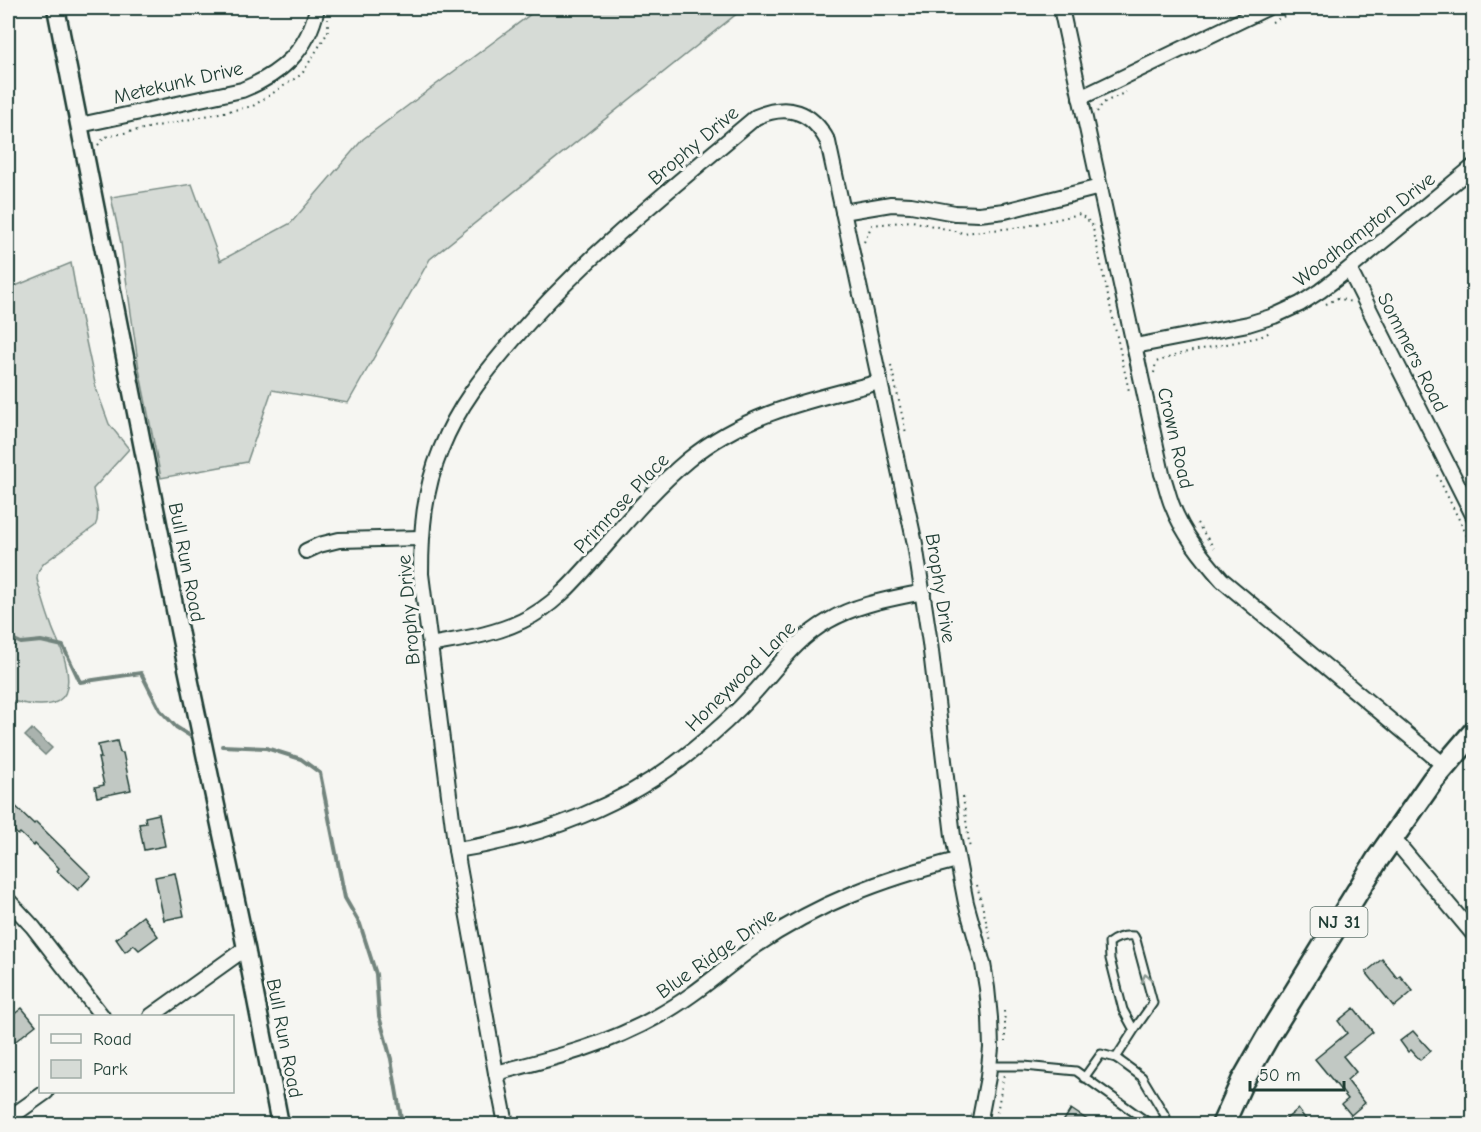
<svg xmlns="http://www.w3.org/2000/svg" width="1481" height="1132" font-family="'Comic Neue',sans-serif">
	<style>
		.green { fill: #d6dbd6; stroke: #7a8c85; stroke-width: 1.5 }
		.water { fill: #aab3ae; stroke: #72847d; stroke-width: 1.5 }
		.lines { fill: none; stroke-linecap: round; stroke-linejoin: round }
		.stream { stroke: #72847d; stroke-width: 4 }
		.building { fill: #c1c8c3; stroke: #1f3d34; stroke-width: 1.5 }
		.service-casing { stroke: #1f3d34; stroke-width: 11 }
		.minor-casing { stroke: #1f3d34; stroke-width: 18 }
		.tertiary-casing { stroke: #1f3d34; stroke-width: 21 }
		.primary-casing { stroke: #1f3d34; stroke-width: 26 }
		.path { stroke: #1f3d34; stroke-width: 2; stroke-dasharray: 1.5 4.5; stroke-linecap: butt }
		.service { stroke: #f6f6f2; stroke-width: 7 }
		.minor { stroke: #f6f6f2; stroke-width: 14 }
		.tertiary { stroke: #f6f6f2; stroke-width: 16 }
		.primary { stroke: #f6f6f2; stroke-width: 21 }
		.oneway { stroke: #8a9a93 }
		.labels { text-anchor: middle; stroke-width: 6; stroke-linejoin: round; paint-order: stroke }
		.shield { fill: #f6f6f2; stroke: #60746d; stroke-width: 1.5 }
		.shield-label { font-size: 18px; font-weight: bold; fill: #1f3d34 }
		.street-label { font-size: 20px; fill: #1f3d34; stroke: #f6f6f2 }
	</style>
	<rect width="100%" height="100%" fill="#f6f6f2"/>
	<filter id="ink" filterUnits="userSpaceOnUse"><feTurbulence type="fractalNoise" baseFrequency=".0167" numOctaves="2"/><feDisplacementMap in="SourceGraphic" scale="12" xChannelSelector="R" yChannelSelector="G"/><feConvolveMatrix kernelMatrix="1 2 1 2 8 2 1 2 1" color-interpolation-filters="sRGB"/></filter>
	<g filter="url(#ink)">
		<g class="green">
			<path d="M539,8H744L430,259L348,403L272,390L247,462L161,478L139,369L121,243L111,197L192,184L220,261L291,223L363,139Z"/>
			<path d="M71,263L80,313L96,388L109,424L129,449L93,489C95,501 101,515 95,526L44,563C40,568 37,572 37,579C38,584 40,589 41,593C44,603 47,614 51,624C54,634 60,644 63,654C80,708 50,711 8,700V289Z"/>
		</g>
		<path class="water" d="M32,729L52,748L45,755L25,736Z"/>
		<g class="lines">
			<g class="stream">
				<path d="M8,637L21,643L41,641L63,646L80,682L141,673L160,710L176,727L192,737"/>
				<path d="M222,746L266,748L301,759L320,773L345,898L360,924L376,974L379,1016L391,1059L402,1124"/>
			</g>
		</g>
		<g class="building">
			<path d="M117,741L120,753H123L131,790L97,797L95,787L104,785L98,758H101L98,745Z"/>
			<path d="M8,799L34,824L36,822L91,876L78,890L57,871L59,868L35,844L34,846L20,833L18,835L8,825Z"/>
			<path d="M159,814L165,846L144,850L139,824L146,823L145,817Z"/>
			<path d="M175,873L184,916L164,920L155,877Z"/>
			<path d="M143,916L158,936L139,950L134,945L125,952L116,939L126,931L125,930Z"/>
			<path d="M1382,959L1397,978L1400,976L1413,991L1394,1007L1366,972Z"/>
			<path d="M22,1008L36,1025L8,1047V1019Z"/>
			<path d="M1354,1008L1373,1032L1343,1056L1356,1072L1347,1080L1365,1103L1351,1115L1342,1104L1348,1099L1315,1059L1347,1033L1338,1021Z"/>
			<path d="M1413,1031L1431,1051L1420,1060L1411,1050L1408,1052L1400,1041Z"/>
			<path d="M1071,1109L1095,1125H1061Z"/>
			<path d="M1298,1109L1310,1125H1291L1286,1119Z"/>
		</g>
		<g class="lines">
			<g class="service-casing">
				<g id="service">
					<path d="M1116,1058L1134,1030L1153,1003L1136,940L1134,936C1124,935 1117,937 1109,943L1110,959L1123,1010L1134,1030"/>
					<path d="M989,1066H1024L1076,1071L1146,1121L1148,1124"/>
					<path d="M1084,1078L1101,1054L1116,1058L1142,1077L1166,1117L1157,1124"/>
				</g>
			</g>
			<g class="minor-casing">
				<g id="minor">
					<path d="M1061,8L1162,474C1166,484 1168,495 1172,505C1183,534 1202,557 1222,580L1445,766"/>
					<path d="M1080,98L1267,8"/>
					<path d="M80,125L242,90C281,74 308,51 317,8"/>
					<path d="M843,212L891,204L911,205L955,213L979,214L1005,211L1100,187"/>
					<path d="M1349,269L1474,517"/>
					<path d="M1135,346L1248,324L1274,316L1300,304L1320,291L1349,269L1474,166"/>
					<path d="M306,551L319,545L339,540L421,538"/>
					<path d="M430,645C462,639 493,635 522,621C552,607 573,583 594,559C624,525 653,489 688,460C745,413 810,400 880,382"/>
					<path d="M1392,837L1474,935"/>
					<path d="M456,850C542,837 626,805 693,750C714,733 735,714 753,694C777,668 796,639 828,621C857,604 890,599 923,592"/>
					<path d="M8,900L33,927L102,1016"/>
					<path d="M151,1016L246,948"/>
					<path d="M496,1073C554,1058 605,1046 658,1016C693,997 722,970 754,947C818,903 883,879 957,860"/>
					<path d="M8,1119L46,1092"/>
					<path d="M506,1124L496,1073L456,850L421,574C421,531 424,490 441,449C458,406 484,374 514,339C586,255 672,188 756,117C788,103 812,111 828,142L915,544L930,643L953,836L966,903L983,964L987,988L990,1018L991,1048L988,1077L979,1124"/>
				</g>
			</g>
			<g class="tertiary-casing">
				<path id="tertiary" d="M56,8L180,635L246,948L280,1124"/>
			</g>
			<g class="primary-casing">
				<path id="primary" d="M1223,1124L1242,1082L1267,1038L1377,860L1433,780L1474,732"/>
			</g>
			<g class="path">
				<path d="M1464,8L1474,26"/>
				<path d="M1272,22L1302,8"/>
				<path d="M1097,112L1103,103L1126,92"/>
				<path d="M98,145L105,137L253,106L302,74L328,32V19"/>
				<path d="M864,242L872,225L912,221L963,233L1023,227L1080,214L1092,224L1129,391"/>
				<path d="M1326,304L1338,298L1351,302"/>
				<path d="M891,365L906,433"/>
				<path d="M1154,373L1156,362L1183,353L1260,337L1270,332"/>
				<path d="M1437,475L1474,550"/>
				<path d="M1197,523L1214,548"/>
				<path d="M963,797L970,850"/>
				<path d="M977,885L991,941"/>
				<path d="M1004,1011L1005,1023V1042"/>
				<path d="M995,1124L1004,1074"/>
			</g>
			<use href="#service" class="service"/>
			<use href="#minor" class="minor"/>
			<use href="#tertiary" class="tertiary"/>
			<use href="#primary" class="primary"/>
		</g>
		<defs><path id="oneway-chevron" d="M-2-3.5L2.5 0L-2 3.5" fill="none" stroke-width="1.6" stroke-linecap="round" stroke-linejoin="round" transform="scale(1.5)"/></defs>
		<use class="oneway" href="#oneway-chevron" transform="translate(1146 978) rotate(-105)"/>
	</g>
	<g class="labels">
		<rect class="shield" x="1310.5" y="907" width="57" height="30" rx="4.5"/>
		<g class="shield-label">
			<text x="1339" y="928">NJ 31</text>
		</g>
		<g class="street-label">
			<text transform="translate(178 82) rotate(-13)" y="7">Metekunk Drive</text>
			<text transform="translate(693 145) rotate(-40)" y="7">Brophy Drive</text>
			<text transform="translate(1364 229) rotate(-38)" y="7">Woodhampton Drive</text>
			<text transform="translate(1413 352) rotate(63)" y="7">Sommers Road</text>
			<text transform="translate(1176 438) rotate(77)" y="7">Crown Road</text>
			<text transform="translate(621 503) rotate(-47)" y="7">Primrose Place</text>
			<text transform="translate(187 562) rotate(79)" y="7">Bull Run Road</text>
			<text transform="translate(941 588) rotate(81)" y="7">Brophy Drive</text>
			<text transform="translate(408 610) rotate(-95)" y="7">Brophy Drive</text>
			<text transform="translate(740 676) rotate(-45)" y="7">Honeywood Lane</text>
			<text transform="translate(716 953) rotate(-35)" y="7">Blue Ridge Drive</text>
			<text transform="translate(285 1038) rotate(79)" y="7">Bull Run Road</text>
		</g>
	</g>
	<rect width="1481" height="1132" fill="none" stroke="#f6f6f2" stroke-width="30"/>
	<rect x="15" y="15" width="1451" height="1102" fill="none" stroke="#1f3d34" stroke-width="2" filter="url(#ink)"/>
	<rect x="39" y="1015" width="195" height="78" fill="#f6f6f2" stroke="#a0aca6" stroke-width="1.5"/>
	<rect x="51" y="1034" width="30" height="9" fill="#f6f6f2" stroke="#a0aca6" stroke-width="1.5"/>
	<text x="93" y="1045" font-size="18" fill="#1f3d34">Road</text>
	<rect x="51" y="1060" width="30" height="18" fill="#d6dbd6" stroke="#a0aca6" stroke-width="1.5"/>
	<text x="93" y="1075" font-size="18" fill="#1f3d34">Park</text>
	<path d="M1250 1081v9h94v-9" fill="none" stroke="#1f3d34" stroke-width="3"/>
	<text x="1259" y="1081" font-size="18" fill="#1f3d34" stroke="#f6f6f2" stroke-width="4.5" paint-order="stroke">50 m</text>
</svg>
